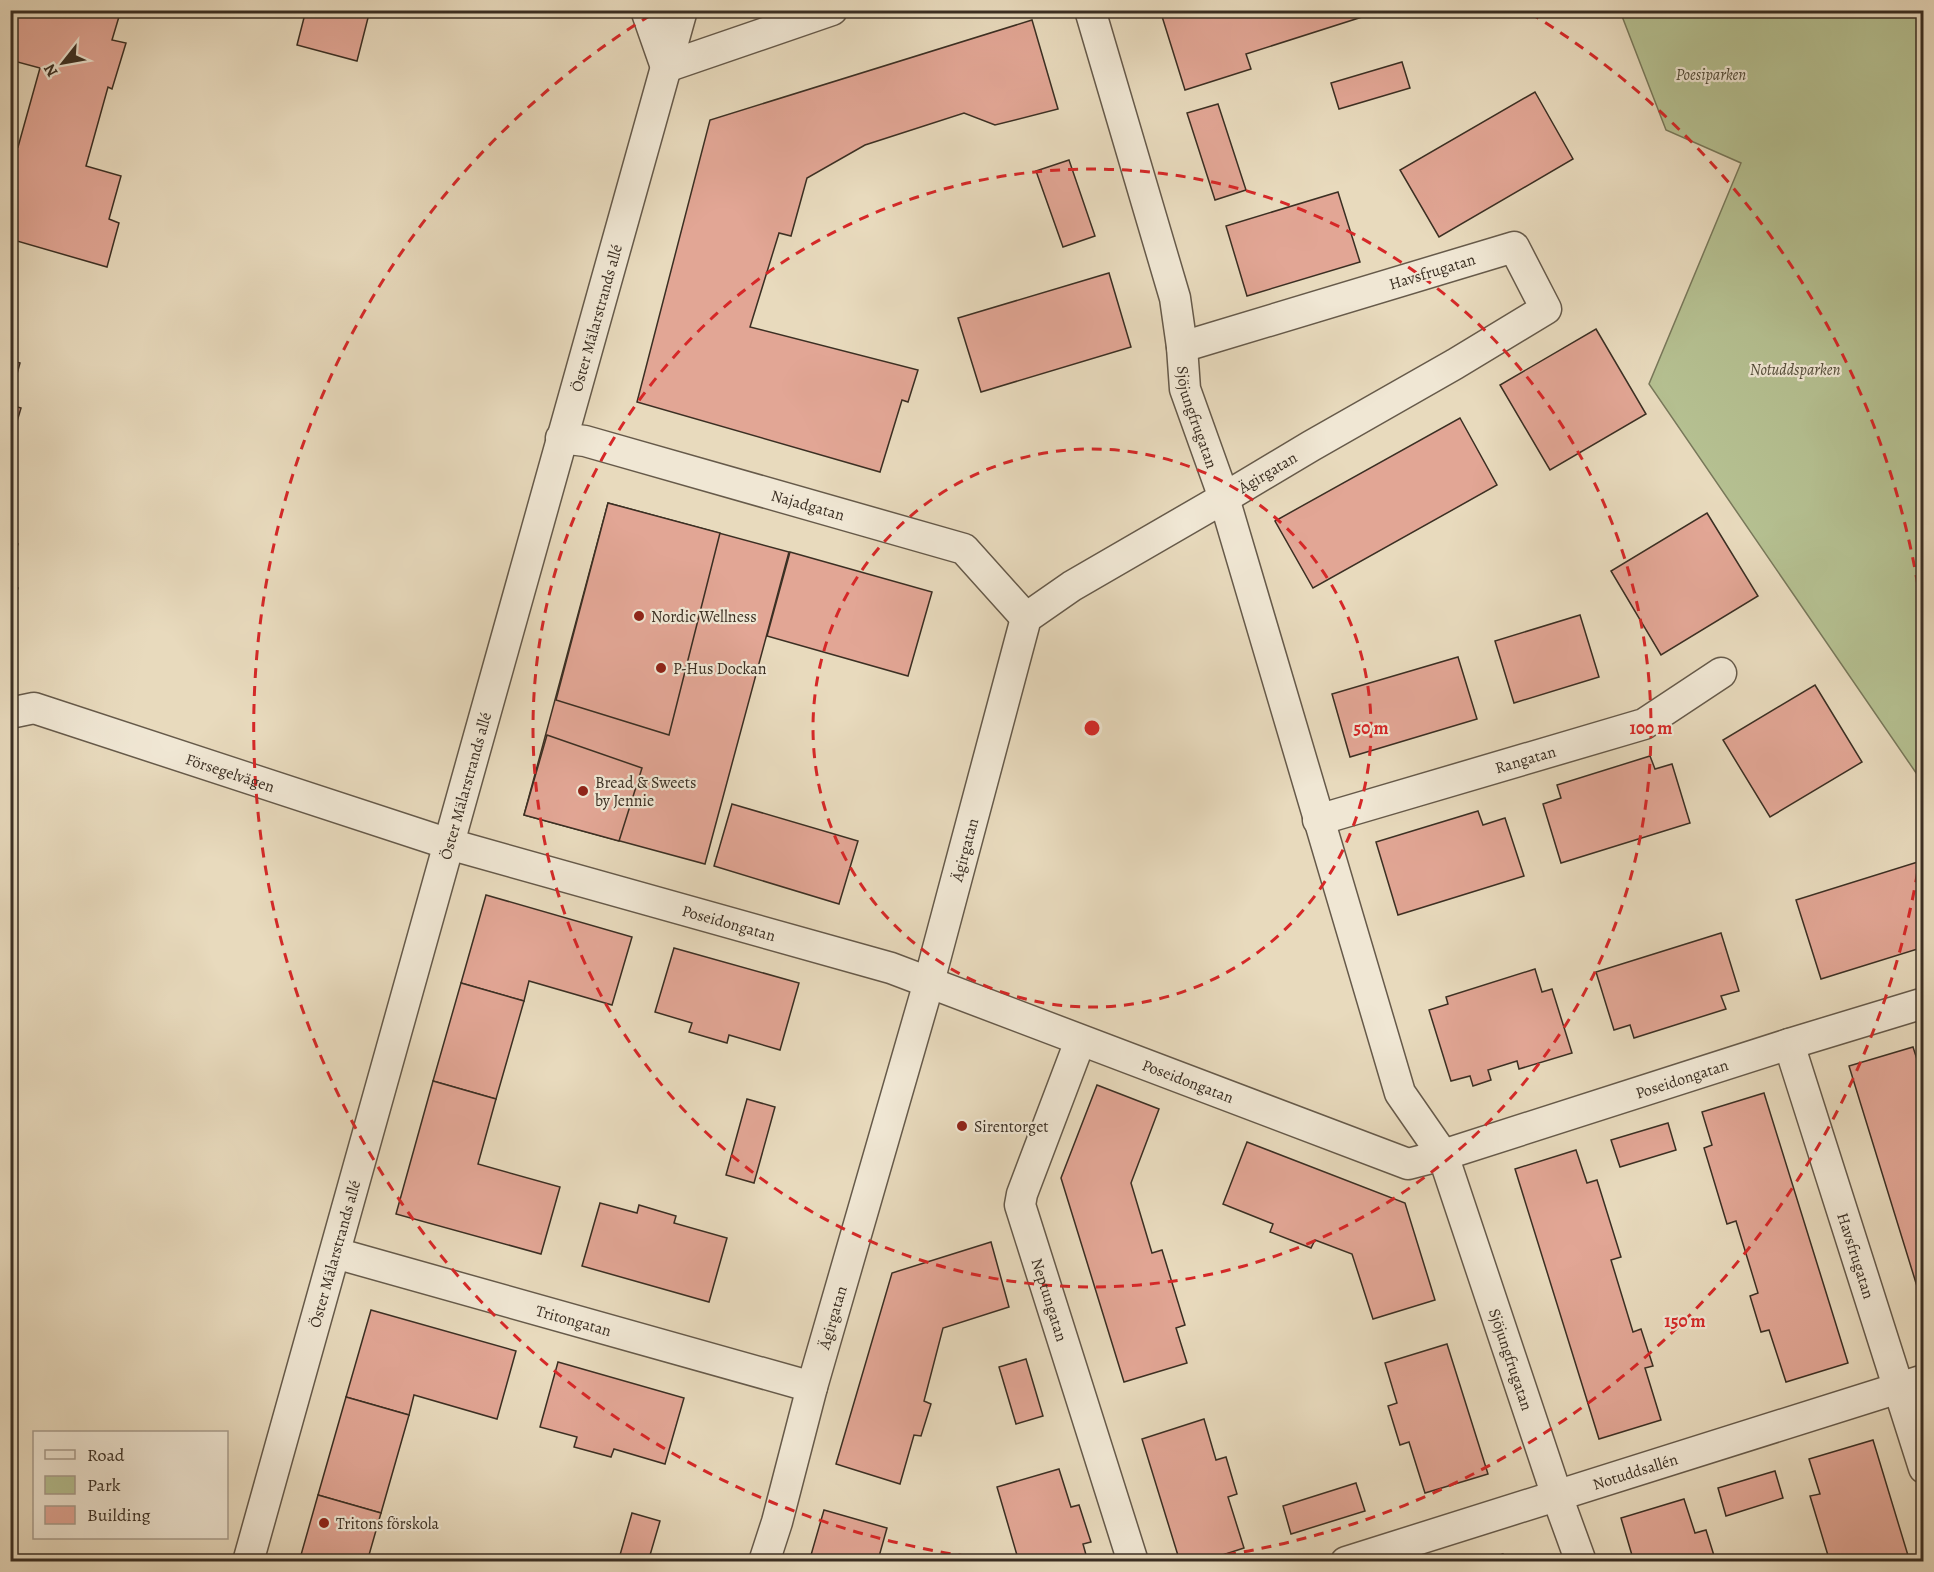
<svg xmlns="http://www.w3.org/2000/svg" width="1934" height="1572" font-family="Alegreya,serif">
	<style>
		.green { fill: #b5c091; stroke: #78785a; stroke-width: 1.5 }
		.building { fill: #e2a695; stroke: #3b2f23; stroke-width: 1.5 }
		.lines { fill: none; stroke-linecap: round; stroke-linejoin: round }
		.street-casing { stroke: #665a4a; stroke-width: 33 }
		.street { stroke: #f0e7d4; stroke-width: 30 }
		.ring { fill: none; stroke: #d62828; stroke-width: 3; stroke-dasharray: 10 8 }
		.poi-dot { fill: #8f2418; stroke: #f0e7d4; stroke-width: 2 }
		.labels { text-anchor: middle; stroke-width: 4.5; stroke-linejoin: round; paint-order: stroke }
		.park-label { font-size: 16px; font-style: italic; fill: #534c39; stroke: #f0e7d4 }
		.street-label { font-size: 16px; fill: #3b2f23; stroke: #f0e7d4 }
		.poi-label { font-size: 16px; fill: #3b2f23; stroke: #f0e7d4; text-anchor: start }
		.centre { fill: #d62828; stroke: #f0e7d4; stroke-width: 3 }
		.ring-label { font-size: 18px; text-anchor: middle; font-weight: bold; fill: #d62828; stroke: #f0e7d4; stroke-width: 4.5; stroke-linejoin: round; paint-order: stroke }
	</style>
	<rect width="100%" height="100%" fill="#e8dabd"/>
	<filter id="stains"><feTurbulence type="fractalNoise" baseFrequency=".00333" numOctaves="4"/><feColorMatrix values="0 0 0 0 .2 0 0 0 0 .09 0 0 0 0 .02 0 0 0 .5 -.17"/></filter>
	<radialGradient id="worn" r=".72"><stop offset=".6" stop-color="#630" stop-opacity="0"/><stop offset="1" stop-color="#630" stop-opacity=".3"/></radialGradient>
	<path class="green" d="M1620,11H1923V783L1649,384L1741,163L1666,130Z"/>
	<g class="building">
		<path d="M10,10H121L112,40L126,43L112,89L108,87L86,166L121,176L109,219L119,223L107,267L10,239V145L18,147L40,68L10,60Z"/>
		<path d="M306,10H370L357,61L297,45Z"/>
		<path d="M1160,10H1384L1246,54L1251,69L1185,90Z"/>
		<path d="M1032,20L1058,109L995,125L964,113L865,145L807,178L791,236L779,233L750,327L918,370L908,402L902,400L880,472L637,402L710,120Z"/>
		<path d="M1402,62L1410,88L1339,109L1331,83Z"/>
		<path d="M1535,92L1573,159L1439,237L1400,170Z"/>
		<path d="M1218,104L1246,190L1215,200L1187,113Z"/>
		<path d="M1069,160L1095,236L1063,247L1036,171Z"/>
		<path d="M1338,192L1360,262L1247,296L1226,226Z"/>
		<path d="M1109,273L1131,347L981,392L958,318Z"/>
		<path d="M1596,329L1646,414L1550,470L1500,385Z"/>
		<path d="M10,360L20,363L10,399Z"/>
		<path d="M10,405L21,408L10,445Z"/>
		<path d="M1460,418L1497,485L1313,588L1275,521Z"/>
		<path d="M608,503L789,552L705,864L524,815Z"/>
		<path d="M608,503L720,533L669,735L556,700Z"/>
		<path d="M1707,513L1758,596L1661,655L1611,571Z"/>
		<path d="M10,541L18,544L10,569Z"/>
		<path d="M790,552L932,592L908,676L767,636Z"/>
		<path d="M10,586L18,588L10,613Z"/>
		<path d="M1580,615L1599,677L1514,703L1495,641Z"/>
		<path d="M1458,657L1477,719L1350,757L1332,694Z"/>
		<path d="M1815,685L1862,762L1770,817L1723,740Z"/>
		<path d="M547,735L642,768L619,841L524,815Z"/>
		<path d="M1650,756L1655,769L1672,764L1690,823L1561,863L1543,804L1561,798L1557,785Z"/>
		<path d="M732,804L858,841L839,904L714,866Z"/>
		<path d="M1478,811L1483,825L1505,818L1524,876L1398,915L1376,842Z"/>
		<path d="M1924,860V947L1821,979L1796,900Z"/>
		<path d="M486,895L632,937L612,1005L529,981L524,1001L461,983Z"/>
		<path d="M1721,933L1739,991L1721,996L1726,1009L1634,1038L1630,1025L1614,1030L1596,972Z"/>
		<path d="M674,948L799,983L780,1050L729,1035L727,1043L689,1032L692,1023L655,1012Z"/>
		<path d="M1535,969L1542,992L1552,989L1572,1053L1519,1069L1517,1061L1488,1070L1491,1080L1473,1086L1470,1076L1451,1081L1429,1010L1448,1004L1446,997Z"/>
		<path d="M461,983L524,1001L496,1099L433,1081Z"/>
		<path d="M1913,1047L1924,1081V1309L1849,1066Z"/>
		<path d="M433,1081L496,1099L478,1164L560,1187L541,1254L396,1214Z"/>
		<path d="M1097,1085L1159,1109L1131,1183L1152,1253L1162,1250L1185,1325L1176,1328L1187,1363L1124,1382L1061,1178Z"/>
		<path d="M1764,1093L1848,1363L1786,1382L1769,1330L1761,1332L1750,1296L1758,1293L1736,1221L1727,1224L1704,1148L1712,1145L1702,1112Z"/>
		<path d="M747,1099L775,1107L754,1183L726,1175Z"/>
		<path d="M1668,1123L1676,1150L1620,1167L1611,1140Z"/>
		<path d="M1247,1142L1405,1203L1435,1300L1373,1319L1352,1254L1315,1240L1311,1248L1270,1232L1273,1224L1223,1204Z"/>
		<path d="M1576,1150L1587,1183L1597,1180L1621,1257L1611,1260L1633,1332L1641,1329L1653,1366L1645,1368L1661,1420L1599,1439L1515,1169Z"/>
		<path d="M600,1203L637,1213L639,1205L676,1216L674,1223L727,1238L709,1302L582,1266Z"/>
		<path d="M991,1242L1009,1307L943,1328L924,1401L931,1404L921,1436L914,1435L900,1484L836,1464L892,1273Z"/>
		<path d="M371,1310L516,1351L497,1419L414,1395L409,1415L346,1397Z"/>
		<path d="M1447,1344L1488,1474L1425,1493L1409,1442L1400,1445L1388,1406L1397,1403L1385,1363Z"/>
		<path d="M1026,1359L1043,1416L1016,1424L999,1367Z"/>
		<path d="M558,1362L684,1398L665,1464L614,1449L611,1457L574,1447L577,1437L540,1427Z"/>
		<path d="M346,1397L409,1415L381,1513L318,1495Z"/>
		<path d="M1204,1419L1216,1460L1226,1457L1237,1494L1228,1497L1244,1548L1201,1562H1180L1142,1439Z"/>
		<path d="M1873,1440L1910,1562H1830L1810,1496L1820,1494L1809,1459Z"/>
		<path d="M1059,1469L1071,1507L1079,1505L1091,1542L1083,1544L1088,1562H1019L997,1487Z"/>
		<path d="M1775,1471L1783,1498L1726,1516L1718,1488Z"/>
		<path d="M1356,1483L1365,1511L1291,1534L1283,1506Z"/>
		<path d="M318,1495L381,1513L367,1562H299Z"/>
		<path d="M1684,1499L1695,1533L1706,1530L1716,1562H1634L1621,1518Z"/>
		<path d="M824,1510L887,1528L878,1560L882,1562H809Z"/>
		<path d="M632,1513L660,1521L648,1562H618Z"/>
		<path d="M1503,1554L1507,1562H1478Z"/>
	</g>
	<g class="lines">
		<g class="street-casing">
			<g id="street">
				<path d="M646,10L666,67L832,10"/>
				<path id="s1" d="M1090,10L1175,298L1182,347L1185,389L1224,498L1400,1093L1443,1155L1557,1496L1581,1562"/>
				<path id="s2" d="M561,438L585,441L964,549L1026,618"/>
				<path id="s3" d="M10,713L34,708L449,844L891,968L1408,1164L1443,1155L1789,1044L1924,1003"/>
				<path id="s4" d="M1318,820L1644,724L1721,673"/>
				<path id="s5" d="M1080,1041L1022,1194L1020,1205L1133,1562"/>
				<path id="s6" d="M1789,1044L1924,1468"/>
				<path id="s7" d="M335,1253L812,1387"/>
				<path id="s8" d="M248,1562L682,10"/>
				<path id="s9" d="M764,1562L777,1522L812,1387L929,982L1026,618L1072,586L1224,498L1311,446L1455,364L1546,309L1514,247L1182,347"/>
				<path id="s10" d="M1346,1562L1924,1380"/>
			</g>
		</g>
		<use href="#street" class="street"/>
	</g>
	<g class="ring">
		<circle cx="1092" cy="728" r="279"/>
		<circle cx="1092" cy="728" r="559"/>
		<path d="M1923 837A838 838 0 0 1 1180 1561M1004 1561A838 838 0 0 1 654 13M1530 13A838 838 0 0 1 1923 619"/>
	</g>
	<g class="poi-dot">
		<circle cx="639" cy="616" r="6"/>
		<circle cx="661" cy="668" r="6"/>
		<circle cx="583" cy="791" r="6"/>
		<circle cx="962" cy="1126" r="6"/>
		<circle cx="324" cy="1523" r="6"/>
	</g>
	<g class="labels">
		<g class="park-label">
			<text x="1711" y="80">Poesiparken</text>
			<text x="1795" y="375">Notuddsparken</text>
		</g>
		<g class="street-label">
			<text transform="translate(1432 271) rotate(-17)" y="6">Havsfrugatan</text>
			<text dy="6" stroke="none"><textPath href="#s8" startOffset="1292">Öster Mälarstrands allé</textPath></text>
			<text dy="6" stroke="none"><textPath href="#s1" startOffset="422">Sjöjungfrugatan</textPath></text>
			<text dy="6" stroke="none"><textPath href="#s9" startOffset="1262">Ägirgatan</textPath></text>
			<text dy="6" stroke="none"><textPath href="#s2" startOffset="256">Najadgatan</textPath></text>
			<text dy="6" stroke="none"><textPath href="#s4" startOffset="216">Rangatan</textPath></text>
			<text dy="6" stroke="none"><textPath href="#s3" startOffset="231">Försegelvägen</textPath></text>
			<text dy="6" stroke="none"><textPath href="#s8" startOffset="806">Öster Mälarstrands allé</textPath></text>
			<text dy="6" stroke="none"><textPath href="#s9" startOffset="740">Ägirgatan</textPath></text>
			<text dy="6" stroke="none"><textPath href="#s3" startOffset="752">Poseidongatan</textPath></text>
			<text dy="6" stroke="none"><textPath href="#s3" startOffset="1760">Poseidongatan</textPath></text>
			<text dy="6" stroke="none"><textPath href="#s3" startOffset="1238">Poseidongatan</textPath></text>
			<text dy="6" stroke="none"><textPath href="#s8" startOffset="320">Öster Mälarstrands allé</textPath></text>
			<text dy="6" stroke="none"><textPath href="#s6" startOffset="222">Havsfrugatan</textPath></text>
			<text dy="6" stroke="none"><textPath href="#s5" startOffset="274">Neptungatan</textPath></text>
			<text dy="6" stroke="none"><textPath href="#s9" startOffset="254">Ägirgatan</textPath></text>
			<text dy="6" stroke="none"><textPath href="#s7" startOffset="248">Tritongatan</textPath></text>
			<text dy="6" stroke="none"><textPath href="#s1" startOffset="1419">Sjöjungfrugatan</textPath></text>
			<text dy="6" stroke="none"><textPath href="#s10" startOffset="303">Notuddsallén</textPath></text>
		</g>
		<g class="poi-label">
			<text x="651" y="622">Nordic Wellness</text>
			<text x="673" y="674">P-Hus Dockan</text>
			<text x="595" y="788">Bread &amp; Sweets<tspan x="595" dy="18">by Jennie</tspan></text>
			<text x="974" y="1132">Sirentorget</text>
			<text x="336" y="1529">Tritons förskola</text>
		</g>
	</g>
	<circle cx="1092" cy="728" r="9" class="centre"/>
	<g class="ring-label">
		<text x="1371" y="734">50 m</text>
		<text x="1651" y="734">100 m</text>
		<text x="1685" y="1327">150 m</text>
	</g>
	<rect width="1934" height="1572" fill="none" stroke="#e8dabd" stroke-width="36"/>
	<rect x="12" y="12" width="1910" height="1548" fill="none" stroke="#3b2f23" stroke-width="3"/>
	<rect x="18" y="18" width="1898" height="1536" fill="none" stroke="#3b2f23" stroke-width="1.5"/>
	<rect x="33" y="1431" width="195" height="108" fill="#f0e7d4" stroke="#a89d8d" stroke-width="1.5"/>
	<rect x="45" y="1450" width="30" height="9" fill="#f0e7d4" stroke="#a89d8d" stroke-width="1.5"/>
	<text x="87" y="1461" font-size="18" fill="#3b2f23">Road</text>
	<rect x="45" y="1476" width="30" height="18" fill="#b5c091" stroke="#a89d8d" stroke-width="1.5"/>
	<text x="87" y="1491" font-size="18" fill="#3b2f23">Park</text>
	<rect x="45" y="1506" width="30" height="18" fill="#e2a695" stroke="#a89d8d" stroke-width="1.5"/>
	<text x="87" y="1521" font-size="18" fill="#3b2f23">Building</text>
	<g transform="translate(63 63) rotate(239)" stroke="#f0e7d4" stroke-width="4.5" paint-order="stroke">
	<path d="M0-4.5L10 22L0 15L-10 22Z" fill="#3b2f23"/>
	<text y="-9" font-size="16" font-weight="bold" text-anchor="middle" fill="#3b2f23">N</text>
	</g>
	<rect width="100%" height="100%" filter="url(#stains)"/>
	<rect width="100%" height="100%" fill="url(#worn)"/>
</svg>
